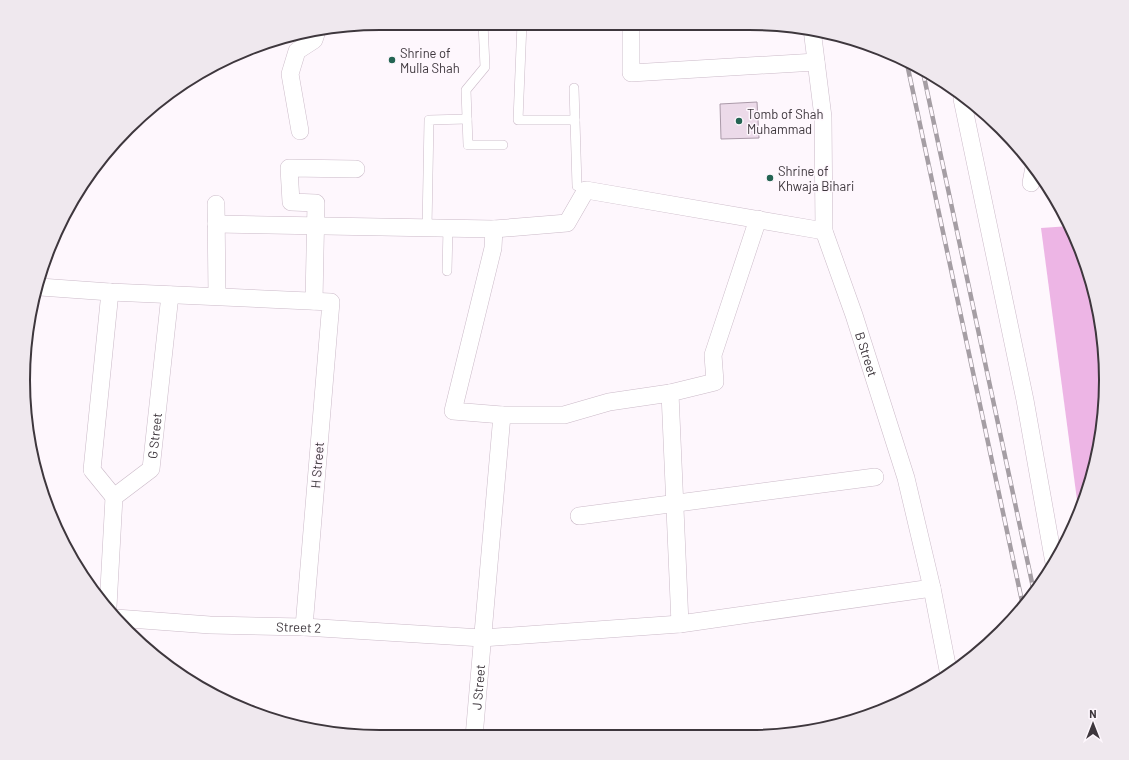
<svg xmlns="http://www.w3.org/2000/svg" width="1129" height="760" font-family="Barlow,sans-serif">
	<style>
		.green { fill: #edb5e5 }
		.building { fill: #ecdae9; stroke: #ab9aa9 }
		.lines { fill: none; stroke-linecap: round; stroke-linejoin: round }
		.lane-casing { stroke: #cbbac8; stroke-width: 10 }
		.street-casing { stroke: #cbbac8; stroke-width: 18 }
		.lane { stroke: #fff; stroke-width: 9 }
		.street { stroke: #fff; stroke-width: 17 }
		.rail-casing { stroke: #a59ea4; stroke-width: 4.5 }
		.rail { stroke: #fef7fd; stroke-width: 3; stroke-dasharray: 9; stroke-linecap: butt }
		.poi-dot { fill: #246453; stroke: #fef7fd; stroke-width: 1.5 }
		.labels { text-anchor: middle; stroke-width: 3; stroke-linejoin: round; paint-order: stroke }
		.poi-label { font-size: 13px; fill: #3e373d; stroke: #fef7fd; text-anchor: start }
		.street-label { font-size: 13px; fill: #3e373d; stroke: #fef7fd }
		.rim { fill: none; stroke: #3e373d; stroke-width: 2 }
	</style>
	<rect width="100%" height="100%" fill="#fef7fd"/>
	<path class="green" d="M1070,226L1079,243L1099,310L1106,380L1099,449L1079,515L1041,228Z"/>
	<path class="building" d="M757,102L759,138L721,139L720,104Z"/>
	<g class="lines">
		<g class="lane-casing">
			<g id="lane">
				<path d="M483,23L485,67L466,90L468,145H503"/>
				<path d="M522,23L518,120H575"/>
				<path d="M574,88L577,186L586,190"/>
				<path d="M427,228L429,120L467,119"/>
				<path d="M447,271L448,228"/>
			</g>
		</g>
		<g class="street-casing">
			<g id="street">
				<path d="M631,23V73L816,62"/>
				<path id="s1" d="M812,29L823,117L824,231L854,315L906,478L932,588L949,675"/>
				<path d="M962,99L1025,400L1054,563"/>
				<path d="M300,131L290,74L297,51L314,40L316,34"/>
				<path d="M1031,183L1034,167"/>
				<path d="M216,204L217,296"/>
				<path d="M216,224L494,229L567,223L586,190L824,231"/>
				<path d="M494,229L493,248L453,411L502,415"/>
				<path d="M40,287L110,292L331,302L304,627"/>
				<path d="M110,292L92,470L114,497"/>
				<path d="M314,301L316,203L291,202L289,168L356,169"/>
				<path d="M579,516L875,477"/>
				<path id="s2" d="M108,607L114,497L151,469L170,295"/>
				<path id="s3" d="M116,618L210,625L304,627L482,638L680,624L932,588"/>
				<path d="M680,624L670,393L715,382L713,355L758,219"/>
				<path id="s4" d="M474,737L502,415H564L609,402L670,393"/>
			</g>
		</g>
		<use href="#lane" class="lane"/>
		<use href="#street" class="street"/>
		<g class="rail-casing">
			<g id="rail">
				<path d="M906,59L1023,606"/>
				<path d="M923,72L1034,592"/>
			</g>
		</g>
		<use href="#rail" class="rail"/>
	</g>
	<g class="poi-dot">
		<circle cx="392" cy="60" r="4"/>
		<circle cx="739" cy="121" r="4"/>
		<circle cx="770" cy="178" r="4"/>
	</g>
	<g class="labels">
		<g class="poi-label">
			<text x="400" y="58">Shrine of<tspan x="400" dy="15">Mulla Shah</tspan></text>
			<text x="747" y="119">Tomb of Shah<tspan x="747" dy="15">Muhammad</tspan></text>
			<text x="778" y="176">Shrine of<tspan x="778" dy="15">Khwaja Bihari</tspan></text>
		</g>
		<g class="street-label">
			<text dy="5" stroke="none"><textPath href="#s1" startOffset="333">B Street</textPath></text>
			<text dy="5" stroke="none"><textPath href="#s2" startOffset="190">G Street</textPath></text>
			<text transform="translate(317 465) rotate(-85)" y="5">H Street</text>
			<text dy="5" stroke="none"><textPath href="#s3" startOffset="183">Street 2</textPath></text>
			<text dy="5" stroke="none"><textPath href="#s4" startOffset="50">J Street</textPath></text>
		</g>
	</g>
	<path d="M0 0H1129V760H0ZM380 30H749A350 350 0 0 1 1099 380V380A350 350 0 0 1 749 730H380A350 350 0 0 1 30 380V380A350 350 0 0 1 380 30Z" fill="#efe8ee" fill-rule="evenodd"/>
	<path class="rim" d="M380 30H749A350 350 0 0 1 1099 380V380A350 350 0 0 1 749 730H380A350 350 0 0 1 30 380V380A350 350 0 0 1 380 30Z"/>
	<g transform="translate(1093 724)" stroke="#fef7fd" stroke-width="3" paint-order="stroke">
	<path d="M0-3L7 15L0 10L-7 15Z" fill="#3e373d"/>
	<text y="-6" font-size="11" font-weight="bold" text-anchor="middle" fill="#3e373d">N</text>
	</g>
</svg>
